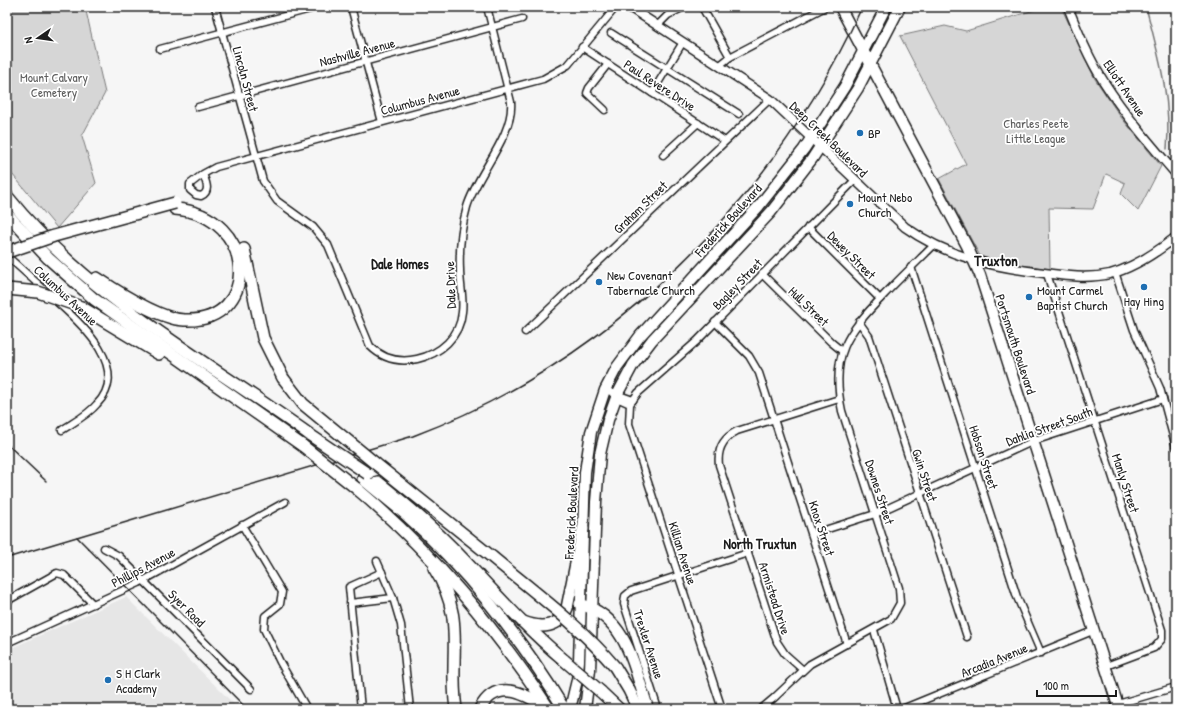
<svg xmlns="http://www.w3.org/2000/svg" width="1183" height="716" font-family="'Patrick Hand',sans-serif">
	<style>
		.built { fill: #e6e6e6 }
		.green { fill: #d6d6d6; stroke: #797979 }
		.lines { fill: none; stroke-linecap: round; stroke-linejoin: round }
		.stream { stroke: #727272; stroke-width: 1.5 }
		.minor-casing { stroke: #1c1c1c; stroke-width: 9 }
		.tertiary-casing { stroke: #1c1c1c; stroke-width: 11 }
		.primary-casing { stroke: #1c1c1c; stroke-width: 13 }
		.motorway-casing { stroke: #1c1c1c; stroke-width: 14 }
		.minor { stroke: #fff; stroke-width: 6 }
		.tertiary { stroke: #fff; stroke-width: 8 }
		.primary { stroke: #fff; stroke-width: 10 }
		.motorway { stroke: #fff; stroke-width: 11 }
		.rail { stroke: #1c1c1c; stroke-width: 1.5 }
		.motorway-bridge-casing { stroke: #1c1c1c; stroke-width: 14; stroke-linecap: butt }
		.motorway-bridge { stroke: #fff; stroke-width: 11 }
		.poi-dot { fill: #1f6fb2; stroke: #fff; stroke-width: 1.5 }
		.labels { text-anchor: middle; stroke-width: 3.5; stroke-linejoin: round; paint-order: stroke }
		.street-label { font-size: 13px; fill: #1c1c1c; stroke: #fff }
		.park-label { font-size: 13px; fill: #5d5d5d; stroke: #fff }
		.poi-label { font-size: 13px; fill: #1c1c1c; stroke: #fff; text-anchor: start }
		.neighbourhood-label { font-size: 14px; font-weight: bold; fill: #1c1c1c; stroke: #fff }
		.quarter-label { font-size: 15px; font-weight: bold; fill: #1c1c1c; stroke: #fff }
	</style>
	<rect width="100%" height="100%" fill="#f6f6f6"/>
	<filter id="ink" filterUnits="userSpaceOnUse"><feTurbulence type="fractalNoise" baseFrequency=".025" numOctaves="2"/><feDisplacementMap in="SourceGraphic" scale="8" xChannelSelector="R" yChannelSelector="G"/><feConvolveMatrix kernelMatrix="1 2 1 2 8 2 1 2 1" color-interpolation-filters="sRGB"/></filter>
	<g filter="url(#ink)">
		<path class="built" d="M126,597L239,709H7V650Z"/>
		<g class="green">
			<path d="M7,7H85L105,93L82,136L96,183L57,228L7,168Z"/>
			<path d="M1044,7H1061L1095,79L1120,116L1161,166L1138,211L1121,194L1125,183L1106,174L1093,209L1049,208L1050,269L992,261L980,256L939,179L966,164L900,36L945,26L966,31Z"/>
		</g>
		<g class="lines">
			<path class="stream" d="M1146,7C1158,54 1172,100 1167,149"/>
			<g class="minor-casing">
				<g id="minor">
					<path d="M215,7L263,181L277,201L313,227L328,245L370,346C383,359 398,363 417,359C440,354 460,337 462,312C464,299 460,284 460,270C459,249 461,228 467,207C477,173 514,136 511,102L487,7"/>
					<path d="M351,7L382,122"/>
					<path d="M702,7L730,57"/>
					<path d="M658,25L668,15L684,7"/>
					<path d="M611,33L739,114"/>
					<path d="M582,47L725,141"/>
					<path d="M160,49L318,7"/>
					<path d="M720,65L730,57L825,7"/>
					<path d="M652,93L683,42"/>
					<path d="M198,107L522,19"/>
					<path d="M605,110L587,93L589,88L608,64"/>
					<path d="M663,155L698,123"/>
					<path d="M203,174C206,182 211,192 201,196L196,195L190,190V184L203,174L216,167L543,79L568,65L616,7"/>
					<path d="M808,227L880,299"/>
					<path d="M7,256L48,293"/>
					<path d="M911,267L1017,597L1041,653"/>
					<path d="M1115,272L1134,330L1160,388L1176,447"/>
					<path d="M762,274L831,342L842,351"/>
					<path d="M1047,274L1162,630V639L1154,648L1106,666"/>
					<path d="M57,302C82,324 131,369 97,404C88,415 74,422 62,430"/>
					<path d="M715,322L749,356L759,373L847,644"/>
					<path d="M859,322L869,336L967,637"/>
					<path d="M525,332L770,99"/>
					<path d="M605,390L633,400"/>
					<path d="M617,395L619,399L630,404"/>
					<path d="M242,525L282,592L280,604L265,616L264,629L280,662L307,709"/>
					<path d="M812,534L875,514L1034,441L1163,399"/>
					<path d="M104,548L119,556L251,689"/>
					<path d="M377,561L393,598L401,625L410,709"/>
					<path d="M7,601L57,573L64,575L93,604"/>
					<path d="M350,603L393,598"/>
					<path d="M874,630L897,709"/>
					<path d="M7,643L139,583L285,502"/>
					<path d="M803,670L785,654L777,642L719,465C717,449 723,438 737,431L839,399"/>
					<path d="M1118,704L1176,687"/>
					<path d="M361,709L349,587L382,572"/>
					<path d="M658,709L624,604L625,596L631,591L748,553"/>
					<path d="M722,709L629,424L630,404L638,393L697,341L855,180"/>
					<path d="M761,709L774,698L810,664L891,619L900,603L899,588L842,411C830,355 847,333 884,295C900,278 917,262 934,245"/>
					<path d="M902,709L1095,630"/>
				</g>
			</g>
			<g class="tertiary-casing">
				<g id="tertiary">
					<path d="M629,7L770,99L905,227C947,257 993,267 1044,273C1066,276 1088,279 1110,274C1133,268 1157,252 1176,237"/>
					<path d="M1068,7C1078,32 1089,59 1104,82C1125,115 1151,145 1176,174"/>
				</g>
			</g>
			<g class="primary-casing">
				<g id="primary">
					<path d="M840,7L967,246L980,275L1119,709"/>
					<path d="M570,709L577,680L579,661L585,472L591,432L605,390L617,367L640,336L759,206L804,149L845,86L886,7"/>
					<path d="M585,709L590,670L596,502L600,454L608,420L617,395L633,365L652,340L771,212L812,159L858,88L900,7"/>
				</g>
			</g>
			<g class="motorway-casing">
				<g id="motorway">
					<path d="M7,196C88,298 206,360 310,435"/>
					<path d="M7,214L48,258L94,299L303,446"/>
					<path d="M244,249L263,338L283,378"/>
					<path d="M97,278C118,292 159,319 184,320C261,324 258,215 175,209"/>
					<path d="M81,307L159,354"/>
					<path d="M376,464L492,557"/>
					<path d="M363,479C376,490 390,501 403,512C464,566 522,639 564,709"/>
					<path d="M378,482C408,506 438,532 464,560C497,595 527,629 564,660"/>
					<path d="M356,488C433,553 493,625 549,709"/>
					<path d="M434,568C467,619 448,655 456,709"/>
					<path d="M580,604C628,618 634,668 648,709"/>
					<path d="M523,622C541,629 560,628 567,608L583,529"/>
					<path d="M615,667L629,690L638,709"/>
					<path d="M601,692L619,709"/>
					<path d="M480,709C496,678 524,693 546,707"/>
				</g>
			</g>
			<use href="#minor" class="minor"/>
			<use href="#tertiary" class="tertiary"/>
			<use href="#primary" class="primary"/>
			<use href="#motorway" class="motorway"/>
			<g class="rail">
				<path d="M7,444L46,481"/>
				<path d="M77,537L247,709"/>
				<path d="M7,558L413,436C612,361 774,199 862,7"/>
			</g>
			<g class="motorway-bridge-casing">
				<g id="motorway-bridge">
					<path d="M7,252L54,236L175,203"/>
					<path d="M7,289L38,292L81,307"/>
					<path d="M283,378L303,404L376,464"/>
					<path d="M310,435L368,474"/>
					<path d="M303,446L356,488"/>
					<path d="M492,557C534,592 579,625 615,667"/>
					<path d="M564,660L601,692"/>
				</g>
			</g>
			<use href="#motorway-bridge" class="motorway-bridge"/>
		</g>
	</g>
	<g class="poi-dot">
		<circle cx="860" cy="133" r="4"/>
		<circle cx="850" cy="204" r="4"/>
		<circle cx="599" cy="282" r="4"/>
		<circle cx="1144" cy="287" r="4"/>
		<circle cx="1029" cy="297" r="4"/>
		<circle cx="108" cy="680" r="4"/>
	</g>
	<g class="labels">
		<g class="street-label">
			<text transform="translate(357 52) rotate(-15)" y="5">Nashville Avenue</text>
			<text transform="translate(246 79) rotate(75)" y="5">Lincoln Street</text>
			<text transform="translate(660 85) rotate(33)" y="5">Paul Revere Drive</text>
			<text transform="translate(1125 88) rotate(56)" y="5">Elliott Avenue</text>
			<text transform="translate(420 100) rotate(-15)" y="5">Columbus Avenue</text>
			<text transform="translate(829 139) rotate(44)" y="5">Deep Creek Boulevard</text>
			<text transform="translate(640 207) rotate(-44)" y="5">Graham Street</text>
			<text transform="translate(728 220) rotate(-48)" y="5">Frederick Boulevard</text>
			<text transform="translate(852 255) rotate(45)" y="5">Dewey Street</text>
			<text transform="translate(737 284) rotate(-46)" y="5">Bagley Street</text>
			<text transform="translate(450 285) rotate(-92)" y="5">Dale Drive</text>
			<text transform="translate(66 295) rotate(43)" y="5">Columbus Avenue</text>
			<text transform="translate(809 306) rotate(44)" y="5">Hull Street</text>
			<text transform="translate(1016 344) rotate(72)" y="5">Portsmouth Boulevard</text>
			<text transform="translate(1049 426) rotate(-20)" y="5">Dahlia Street South</text>
			<text transform="translate(984 457) rotate(72)" y="5">Hobson Street</text>
			<text transform="translate(925 475) rotate(72)" y="5">Gwin Street</text>
			<text transform="translate(1126 483) rotate(72)" y="5">Manly Street</text>
			<text transform="translate(880 492) rotate(72)" y="5">Downes Street</text>
			<text transform="translate(571 513) rotate(-87)" y="5">Frederick Boulevard</text>
			<text transform="translate(822 528) rotate(72)" y="5">Knox Street</text>
			<text transform="translate(683 553) rotate(72)" y="5">Killian Avenue</text>
			<text transform="translate(143 567) rotate(-28)" y="5">Phillips Avenue</text>
			<text transform="translate(775 598) rotate(72)" y="5">Armistead Drive</text>
			<text transform="translate(187 608) rotate(45)" y="5">Syer Road</text>
			<text transform="translate(649 644) rotate(72)" y="5">Trexler Avenue</text>
			<text transform="translate(994 660) rotate(-22)" y="5">Arcadia Avenue</text>
		</g>
		<g class="park-label">
			<text x="54" y="82">Mount Calvary<tspan x="54" dy="15">Cemetery</tspan></text>
			<text x="1036" y="128">Charles Peete<tspan x="1036" dy="15">Little League</tspan></text>
		</g>
		<g class="poi-label">
			<text x="868" y="138">BP</text>
			<text x="858" y="202">Mount Nebo<tspan x="858" dy="15">Church</tspan></text>
			<text x="607" y="280">New Covenant<tspan x="607" dy="15">Tabernacle Church</tspan></text>
			<text x="1037" y="295">Mount Carmel<tspan x="1037" dy="15">Baptist Church</tspan></text>
			<text x="1144" y="306" text-anchor="middle">Hay Hing</text>
			<text x="116" y="678">S H Clark<tspan x="116" dy="15">Academy</tspan></text>
		</g>
		<g class="neighbourhood-label">
			<text x="400" y="269">Dale Homes</text>
			<text x="760" y="549">North Truxtun</text>
		</g>
		<g class="quarter-label">
			<text x="996" y="266">Truxton</text>
		</g>
	</g>
	<rect width="1183" height="716" fill="none" stroke="#fff" stroke-width="24"/>
	<rect x="12" y="12" width="1159" height="692" fill="none" stroke="#1c1c1c" stroke-width="1.5" filter="url(#ink)"/>
	<g transform="translate(38 38) rotate(257)" stroke="#ffffff" stroke-width="3" paint-order="stroke">
	<path d="M0-3L7 15L0 10L-7 15Z" fill="#1c1c1c"/>
	<text y="-6" font-size="11" font-weight="bold" text-anchor="middle" fill="#1c1c1c">N</text>
	</g>
	<path d="M1037 690v6h79v-6" fill="none" stroke="#1c1c1c" stroke-width="2"/>
	<text x="1043" y="690" font-size="12" fill="#1c1c1c" stroke="#ffffff" stroke-width="3" paint-order="stroke">100 m</text>
</svg>
